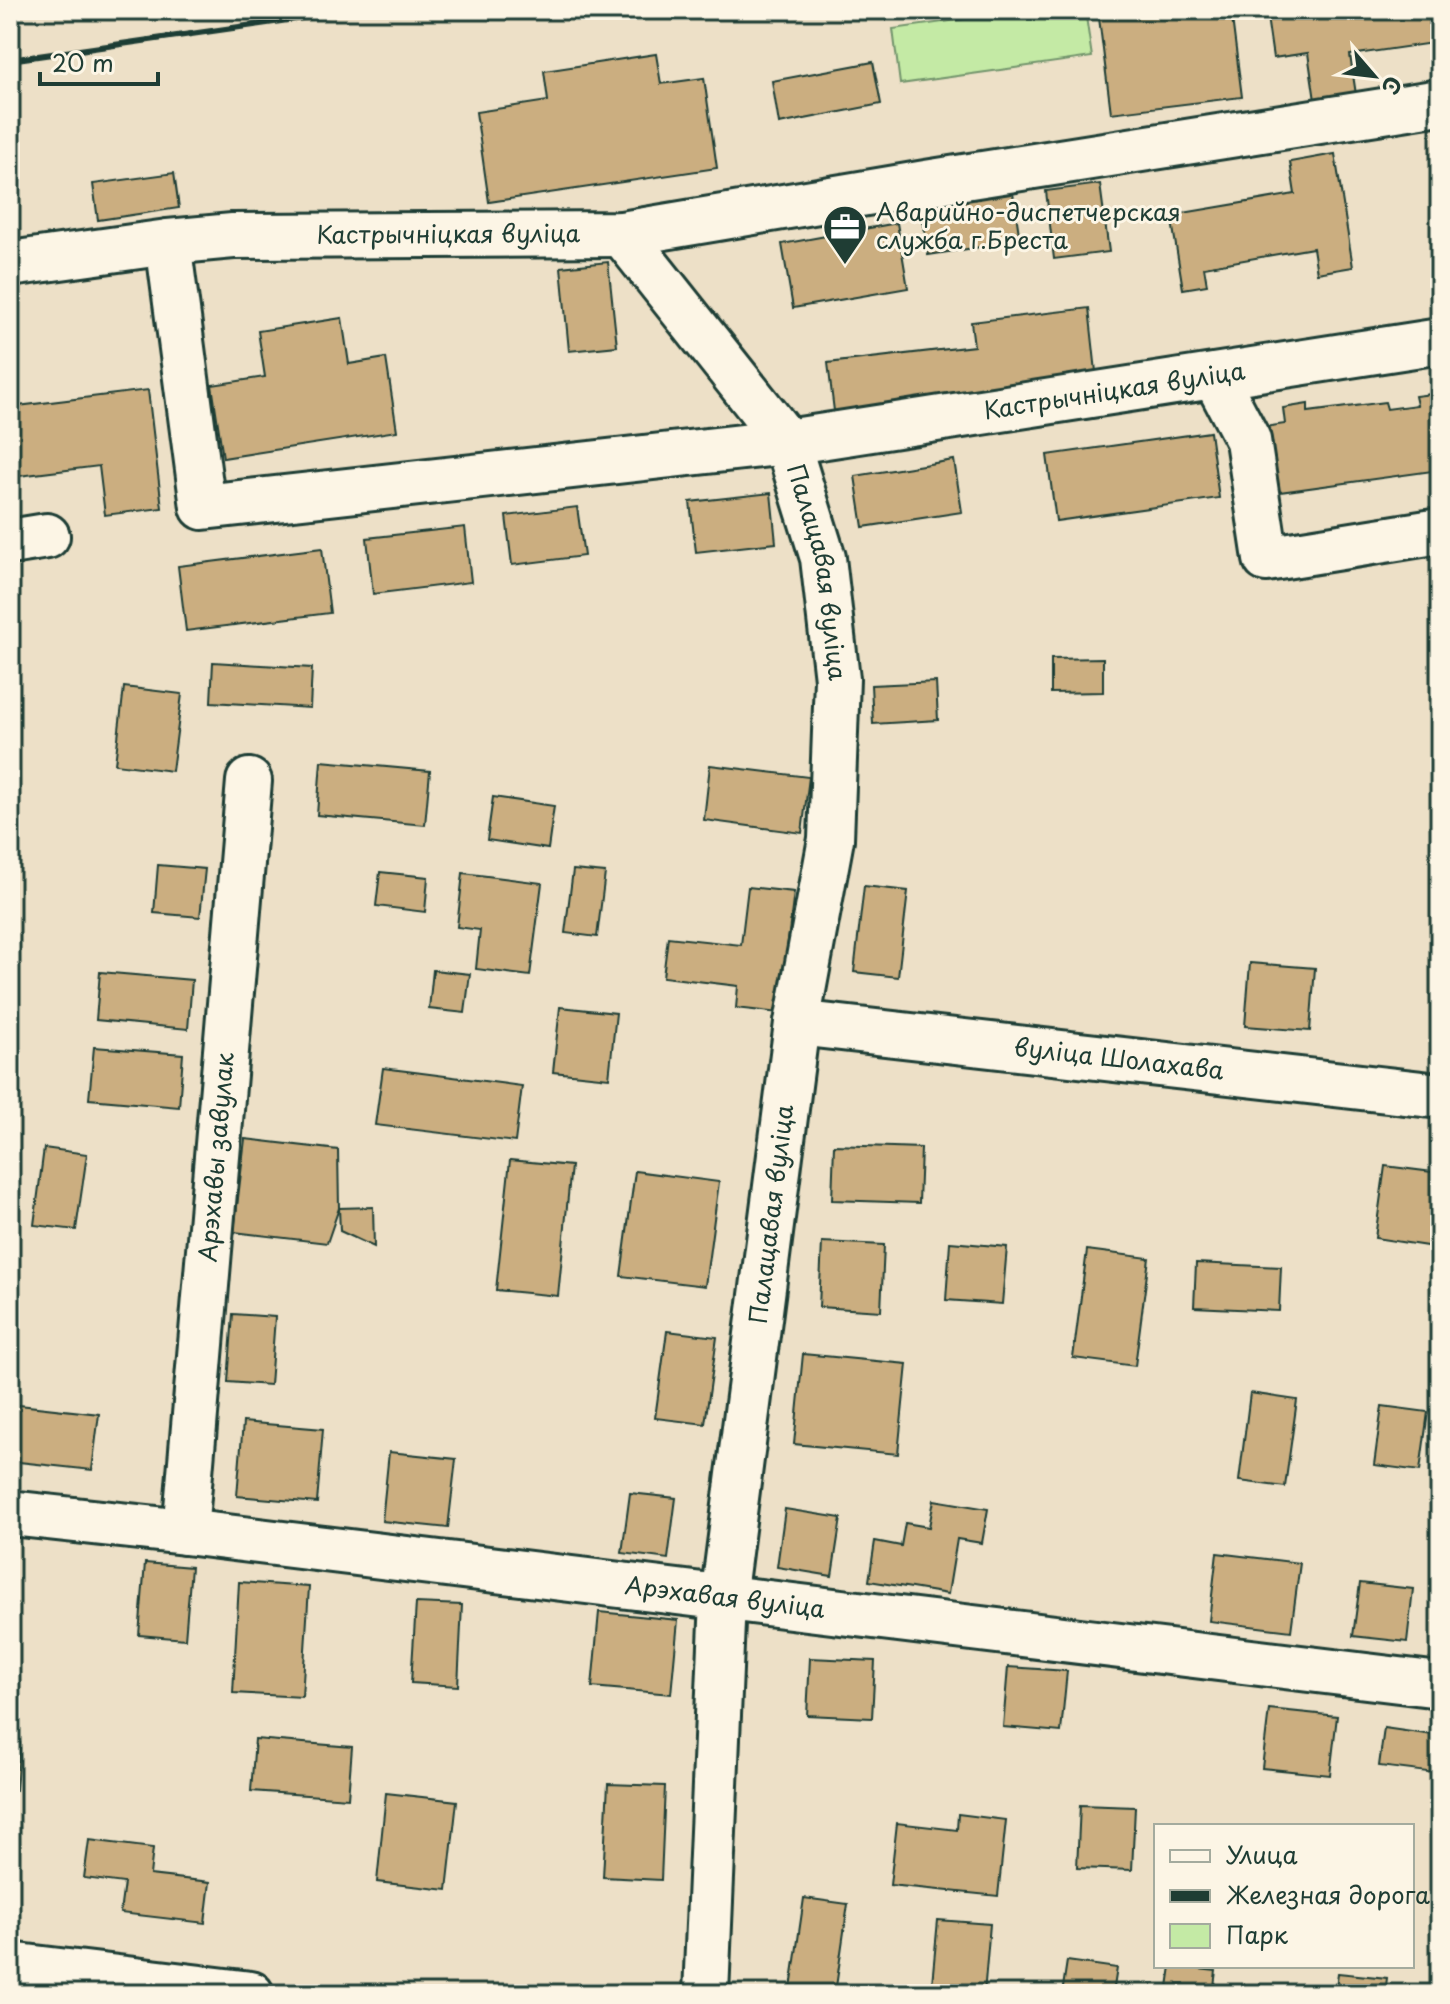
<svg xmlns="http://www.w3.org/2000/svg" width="1450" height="2004" font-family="'Playpen Sans',sans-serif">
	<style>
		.green { fill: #c4eaa5; stroke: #72946c; stroke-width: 2 }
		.building { fill: #cbae80; stroke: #1f3d34; stroke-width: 2 }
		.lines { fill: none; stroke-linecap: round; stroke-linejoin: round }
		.minor-casing { stroke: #1f3d34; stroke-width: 50 }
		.minor { stroke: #fcf5e5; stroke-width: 44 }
		.rail { stroke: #1f3d34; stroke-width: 6 }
		.labels { text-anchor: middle; stroke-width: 6; stroke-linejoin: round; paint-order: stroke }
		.poi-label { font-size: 24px; fill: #1f3d34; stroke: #fcf5e5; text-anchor: start }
		.street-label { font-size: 24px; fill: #1f3d34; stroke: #fcf5e5 }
	</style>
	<rect width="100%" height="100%" fill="#ede0c7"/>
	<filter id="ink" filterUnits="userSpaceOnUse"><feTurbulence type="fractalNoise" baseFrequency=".0125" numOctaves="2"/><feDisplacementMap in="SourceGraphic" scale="16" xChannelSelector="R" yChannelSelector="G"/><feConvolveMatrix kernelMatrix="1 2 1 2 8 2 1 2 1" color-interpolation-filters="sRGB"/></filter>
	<g filter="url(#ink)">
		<path class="green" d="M1029,10H1085L1092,57L900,84L893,29Z"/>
		<g class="building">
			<path d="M1098,10H1231L1242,97L1111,113Z"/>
			<path d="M1266,10H1440V42L1350,55L1357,101L1316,107L1308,53L1273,58Z"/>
			<path d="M656,54L661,84L704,78L717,168L489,202L476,112L548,101L544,71Z"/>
			<path d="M873,62L881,104L779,124L772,81Z"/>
			<path d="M1335,154L1353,267L1317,273L1313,248L1204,267L1207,285L1183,289L1171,215L1295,194L1290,162Z"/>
			<path d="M174,173L179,208L98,220L93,184Z"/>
			<path d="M1100,184L1109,252L1054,259L1046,191Z"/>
			<path d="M1013,193L1020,241L928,255L921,207Z"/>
			<path d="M897,223L908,288L793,308L782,244Z"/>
			<path d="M608,262L617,346L569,351L561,267Z"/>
			<path d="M1089,308L1097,381L834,411L828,363L974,346L971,322Z"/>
			<path d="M342,318L349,364L386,358L397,431L223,458L212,385L265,377L258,331Z"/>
			<path d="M148,390L162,508L105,515L99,466L10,477V407Z"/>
			<path d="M1440,393V470L1265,494L1257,428L1285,424L1283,408L1308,404V412L1385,402L1387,409L1417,405L1415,396Z"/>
			<path d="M1210,432L1219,498L1056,521L1047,455Z"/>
			<path d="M954,460L962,512L863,527L855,476Z"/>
			<path d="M771,493L776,543L696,552L690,502Z"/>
			<path d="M577,507L584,556L512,565L506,516Z"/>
			<path d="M465,527L471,582L373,594L367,538Z"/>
			<path d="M322,548L330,613L186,631L178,566Z"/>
			<path d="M1103,658V692L1051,693V659Z"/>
			<path d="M213,662L312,668L310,708L211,702Z"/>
			<path d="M936,682L938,720L873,724L871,685Z"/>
			<path d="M124,687L182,694L172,771L115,764Z"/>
			<path d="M321,761L430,771L425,825L317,815Z"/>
			<path d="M710,765L809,777L802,833L704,820Z"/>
			<path d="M493,797L554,806L548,849L487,840Z"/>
			<path d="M158,865L205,869L200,917L154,913Z"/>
			<path d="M573,870L605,873L597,937L565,933Z"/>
			<path d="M380,872L428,877L425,912L376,906Z"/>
			<path d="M463,873L542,883L530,976L476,969L480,930L457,927Z"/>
			<path d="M864,886L908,891L898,977L854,972Z"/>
			<path d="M748,887L794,892L779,1013L736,1008L738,986L663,977L668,937L741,945Z"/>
			<path d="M1250,963L1315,968L1310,1031L1245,1026Z"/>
			<path d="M433,970L470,974L465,1013L429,1009Z"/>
			<path d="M100,972L192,980L188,1029L96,1020Z"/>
			<path d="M560,1007L616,1013L609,1078L553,1072Z"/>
			<path d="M94,1047L183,1054L179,1107L89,1099Z"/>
			<path d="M383,1068L522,1086L515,1142L375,1125Z"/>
			<path d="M245,1139L338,1150L339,1208L327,1243L234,1232Z"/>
			<path d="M834,1145L921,1148L919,1203L832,1200Z"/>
			<path d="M44,1148L87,1154L76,1230L34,1225Z"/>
			<path d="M510,1160L571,1166L558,1296L496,1290Z"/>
			<path d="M1385,1166L1440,1173V1248L1375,1238Z"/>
			<path d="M635,1171L719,1182L705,1286L621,1276Z"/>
			<path d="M373,1207L374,1247L340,1231L339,1208Z"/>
			<path d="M822,1242L884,1245L881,1311L819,1307Z"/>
			<path d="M950,1242L1007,1247L1002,1304L946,1300Z"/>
			<path d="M1087,1250L1149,1258L1135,1366L1073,1358Z"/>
			<path d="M1196,1263L1281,1267L1279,1311L1194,1307Z"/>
			<path d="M233,1314L275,1317L270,1385L228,1382Z"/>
			<path d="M667,1331L717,1337L705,1424L655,1418Z"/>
			<path d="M803,1354L907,1364L898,1454L794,1444Z"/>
			<path d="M1250,1393L1297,1400L1285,1487L1239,1481Z"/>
			<path d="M10,1404L99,1414L92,1470L10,1461Z"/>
			<path d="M1382,1406L1428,1412L1420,1471L1374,1465Z"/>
			<path d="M243,1422L323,1429L317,1503L237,1496Z"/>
			<path d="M389,1452L456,1459L448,1528L382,1521Z"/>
			<path d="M630,1493L676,1498L668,1559L622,1553Z"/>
			<path d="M934,1500L988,1509L982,1543L957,1539L948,1594L869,1581L875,1541L901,1546L905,1523L929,1527Z"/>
			<path d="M785,1509L841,1518L832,1576L777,1567Z"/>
			<path d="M1217,1553L1300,1563L1291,1631L1209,1621Z"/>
			<path d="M145,1563L191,1567L185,1639L139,1635Z"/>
			<path d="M239,1582L309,1587L302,1697L233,1693Z"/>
			<path d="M1360,1583L1413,1589L1407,1642L1353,1636Z"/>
			<path d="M416,1603L462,1605L458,1686L411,1683Z"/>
			<path d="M599,1612L678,1620L671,1694L592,1687Z"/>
			<path d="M810,1658L875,1661L872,1718L807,1715Z"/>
			<path d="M1008,1667L1067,1671L1061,1732L1003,1727Z"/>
			<path d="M1269,1709L1337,1716L1330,1775L1262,1768Z"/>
			<path d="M1384,1728L1440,1736L1435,1773L1379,1766Z"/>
			<path d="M255,1739L352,1747L348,1798L251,1791Z"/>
			<path d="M10,1742L20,1743L16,1790H10Z"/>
			<path d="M608,1784L665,1786L661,1880L603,1877Z"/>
			<path d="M386,1793L457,1801L447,1890L377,1882Z"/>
			<path d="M1080,1805L1135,1807L1132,1870L1077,1868Z"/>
			<path d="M958,1814L1006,1820L998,1896L890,1885L897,1823L957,1830Z"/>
			<path d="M89,1840L153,1848L150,1875L210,1882L205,1923L120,1913L124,1883L84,1878Z"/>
			<path d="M804,1898L848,1904L835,1994L791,1988Z"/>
			<path d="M938,1920L990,1924L984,1994H931Z"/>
			<path d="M1067,1961L1117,1968L1113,1994H1062Z"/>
			<path d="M1171,1966L1216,1971L1213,1994H1167Z"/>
			<path d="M1338,1973L1387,1978L1385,1994H1335Z"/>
		</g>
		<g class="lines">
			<g class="minor-casing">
				<g id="minor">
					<path id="s1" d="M622,234L787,442L823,558L837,679L831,839L797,1023L723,1599L706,1994"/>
					<path id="s2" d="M168,242L203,507L787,442L1440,341"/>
					<path id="s3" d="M10,264L168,242L233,236L622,234L926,183L1440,102"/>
					<path d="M1215,377L1248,440L1266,559L1440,531"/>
					<path d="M10,542L47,536"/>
					<path id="s4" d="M797,1023L1440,1096"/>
					<path id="s5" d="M10,1513L185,1532L1440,1685"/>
					<path id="s6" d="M185,1532L249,781"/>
					<path d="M10,1965L251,1994"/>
				</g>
			</g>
			<use href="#minor" class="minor"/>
			<path class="rail" d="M10,60L358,10"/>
		</g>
	</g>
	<defs>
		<g id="office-pin" transform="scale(2.3)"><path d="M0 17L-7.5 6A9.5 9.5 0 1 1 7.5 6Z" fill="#1f3d34" stroke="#fcf5e5"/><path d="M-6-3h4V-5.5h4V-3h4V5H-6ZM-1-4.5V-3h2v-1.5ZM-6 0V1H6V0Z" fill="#fff"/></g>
	</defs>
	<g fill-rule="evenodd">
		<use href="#office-pin" x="845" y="227"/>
	</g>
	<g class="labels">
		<g class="poi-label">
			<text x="876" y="221">Аварийно-диспетчерская<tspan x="876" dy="28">служба г.Бреста</tspan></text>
		</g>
		<g class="street-label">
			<text dy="8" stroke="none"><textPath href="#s3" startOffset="440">Кастрычніцкая вуліца</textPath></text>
			<text dy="8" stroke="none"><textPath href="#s2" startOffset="1186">Кастрычніцкая вуліца</textPath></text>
			<text dy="8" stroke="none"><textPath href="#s1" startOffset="400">Палацавая вуліца</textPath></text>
			<text dy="8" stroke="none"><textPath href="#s4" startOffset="324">вуліца Шолахава</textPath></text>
			<text dy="8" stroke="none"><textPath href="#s6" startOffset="376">Арэхавы завулак</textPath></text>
			<text transform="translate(772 1214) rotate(-83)" y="8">Палацавая вуліца</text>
			<text dy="8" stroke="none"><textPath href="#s5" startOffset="720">Арэхавая вуліца</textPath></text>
		</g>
	</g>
	<rect width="1450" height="2004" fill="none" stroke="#fcf5e5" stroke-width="40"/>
	<rect x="20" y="20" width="1410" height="1964" fill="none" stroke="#1f3d34" stroke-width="3" filter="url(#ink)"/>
	<rect x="1154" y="1824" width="260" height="144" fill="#fcf5e5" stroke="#a4ab9e" stroke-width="2"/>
	<rect x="1170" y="1850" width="40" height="12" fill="#fcf5e5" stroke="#a4ab9e" stroke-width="2"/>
	<text x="1226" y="1864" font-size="24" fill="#1f3d34">Улица</text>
	<rect x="1170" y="1890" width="40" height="12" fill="#1f3d34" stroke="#a4ab9e" stroke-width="2"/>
	<text x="1226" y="1904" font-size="24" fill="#1f3d34">Железная дорога</text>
	<rect x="1170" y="1924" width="40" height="24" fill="#c4eaa5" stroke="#a4ab9e" stroke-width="2"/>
	<text x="1226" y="1944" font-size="24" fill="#1f3d34">Парк</text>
	<g transform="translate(1374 76) rotate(118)" stroke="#fcf5e5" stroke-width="6" paint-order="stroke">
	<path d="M0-6L14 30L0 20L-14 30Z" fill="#1f3d34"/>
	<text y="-12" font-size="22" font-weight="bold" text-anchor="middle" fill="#1f3d34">С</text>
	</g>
	<path d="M40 72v12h118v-12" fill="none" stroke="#1f3d34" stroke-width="4"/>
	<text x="52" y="72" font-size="24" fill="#1f3d34" stroke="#fcf5e5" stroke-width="6" paint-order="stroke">20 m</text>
</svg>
